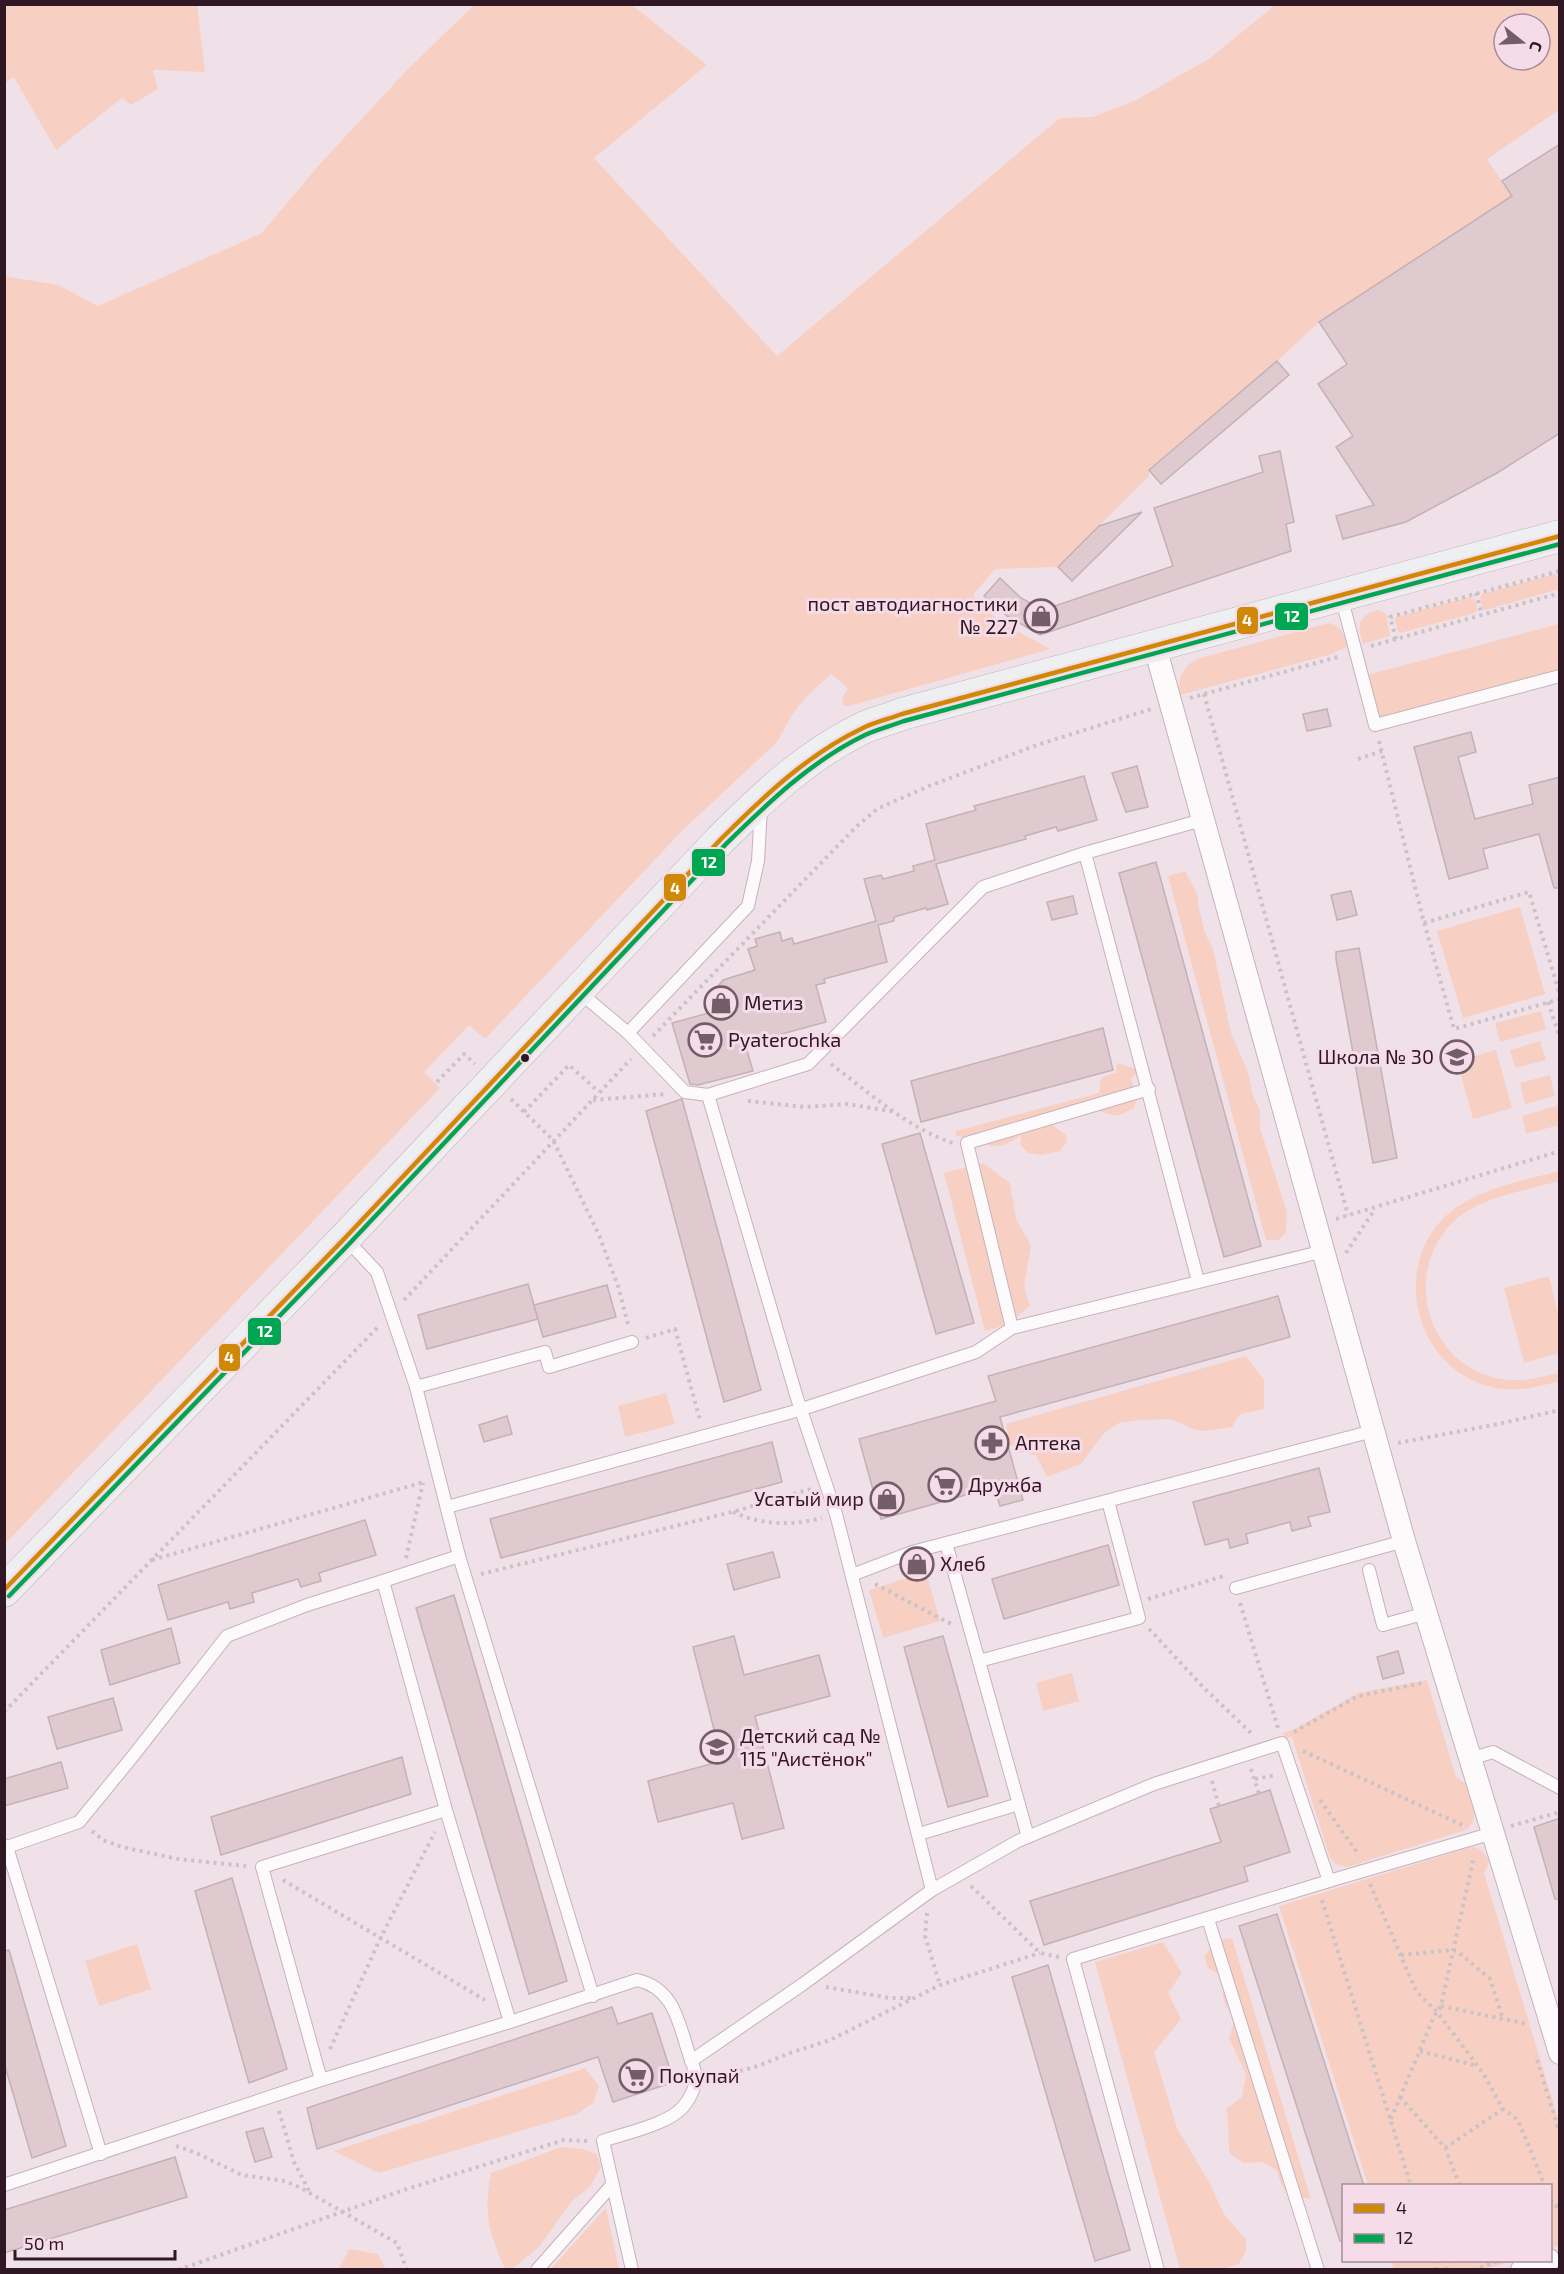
<svg xmlns="http://www.w3.org/2000/svg" width="1564" height="2274" font-family="'Exo 2',sans-serif">
	<style>
		.green { fill: #f7d0c3; fill-rule: evenodd }
		.building { fill: #decacf; stroke: #c4b1b6; stroke-width: 1.5 }
		.lines { fill: none; stroke-linecap: round; stroke-linejoin: round }
		.service-casing { stroke: #c5b2bb; stroke-width: 14 }
		.minor-casing { stroke: #c5b2bb; stroke-width: 24 }
		.secondary-casing { stroke: #c5b2bb; stroke-width: 33 }
		.path { stroke: #cac2c6; stroke-width: 4; stroke-dasharray: 3 4.5; stroke-linecap: butt }
		.service { stroke: #fdfafc; stroke-width: 12 }
		.minor { stroke: #fdfafc; stroke-width: 22 }
		.secondary { stroke: #edeff1; stroke-width: 32 }
		.bus-1-casing { stroke: #f6dbe8; stroke-width: 9 }
		.bus-2-casing { stroke: #f6dbe8; stroke-width: 9 }
		.bus-1 { stroke: #cf8907; stroke-width: 4.5 }
		.bus-2 { stroke: #00a651; stroke-width: 4.5 }
		.bus-dot { fill: #2f1723; stroke: #f6dbe8; stroke-width: 2 }
		.labels { text-anchor: middle; stroke-width: 6; stroke-linejoin: round; paint-order: stroke }
		.poi-label { font-size: 20px; fill: #2f1723; stroke: #f6dbe8; text-anchor: start }
		.line-badge { stroke: #f6dbe8; stroke-width: 2 }
		.badge-label { font-size: 16px; text-anchor: middle; font-weight: bold; fill: #fff }
	</style>
	<rect width="100%" height="100%" fill="#f0e1e8"/>
	<g class="green">
		<path d="M5,4L197,5L205,72L153,70L158,89L131,105L122,98L56,150L14,77L5,83Z"/>
		<path d="M474,5H632L707,65L594,158L777,356L1060,118L1093,117L1136,100L1209,59L1275,5H1559V110L1487,159L1512,196L1319,322L1277,361L1149,469V476L1058,567L995,569L973,595L999,621L1050,649L849,706H844L842,699L848,688L831,674L805,698L792,715L777,742L683,830L485,1039L469,1025L424,1072L440,1088L5,1544L4,276L58,285L98,306L262,233L319,165L408,69ZM1504,24H1540V60H1504Z"/>
		<path d="M1555,574L1559,579V589L1486,610L1482,608L1480,598L1482,594Z"/>
		<path d="M1470,597L1475,600L1477,609L1475,613L1400,633L1398,631L1395,620L1396,617Z"/>
		<path d="M1378,610L1386,614L1390,636L1363,644C1357,625 1357,616 1378,610Z"/>
		<path d="M1329,623C1342,626 1344,635 1347,647L1328,655L1180,695C1176,680 1183,666 1197,659Z"/>
		<path d="M1559,624V672L1379,721L1367,675Z"/>
		<path d="M1185,871L1197,894L1199,908L1205,933L1213,949L1231,1033L1248,1072L1253,1096L1260,1111V1128L1287,1212L1286,1232L1279,1240H1266L1168,876Z"/>
		<path d="M1520,907L1545,994L1463,1018L1437,931Z"/>
		<path d="M1541,1011L1546,1029L1500,1042L1495,1023Z"/>
		<path d="M1540,1041L1546,1060L1515,1068L1510,1050Z"/>
		<path d="M1496,1050L1512,1108L1473,1119L1457,1061Z"/>
		<path d="M1117,1063L1139,1070L1131,1079L1137,1097L1134,1108L1120,1115H1112L1096,1110L1063,1115L1052,1111L1051,1124L1066,1135L1067,1141L1060,1151L1041,1155L1028,1153L1020,1144L1021,1135C999,1154 980,1144 956,1135V1131L1099,1093L1101,1078L1116,1073Z"/>
		<path d="M1550,1075L1555,1096L1525,1104L1520,1083Z"/>
		<path d="M1559,1105V1125L1526,1134L1522,1116Z"/>
		<path d="M983,1163L1010,1183L1016,1219L1031,1246L1024,1286L1030,1306L1006,1325L985,1331L944,1173Z"/>
		<path d="M1559,1171V1181C1525,1191 1480,1196 1453,1222C1402,1272 1426,1362 1496,1378C1518,1383 1538,1378 1559,1373V1381C1532,1389 1506,1394 1479,1383C1411,1357 1393,1261 1449,1213C1481,1188 1521,1181 1559,1171Z"/>
		<path d="M1549,1276L1559,1318V1353L1524,1363L1504,1288Z"/>
		<path d="M1246,1356L1264,1380V1409L1240,1414L1232,1427L1204,1431L1193,1429L1171,1419L1140,1420L1119,1423L1103,1434L1081,1464L1047,1477L1036,1455L1021,1452L1010,1445L1006,1424Z"/>
		<path d="M666,1393L675,1424L625,1437L618,1406Z"/>
		<path d="M926,1572L940,1621L883,1638L869,1590Z"/>
		<path d="M1072,1673L1079,1701L1043,1711L1036,1683Z"/>
		<path d="M1427,1680L1456,1777L1466,1784C1470,1799 1482,1818 1466,1830L1347,1867L1336,1864L1330,1858L1292,1737L1285,1738L1283,1733L1295,1729L1358,1693Z"/>
		<path d="M1471,1847C1481,1848 1486,1853 1489,1863L1484,1873L1559,2122V2246L1551,2249L1550,2186L1368,2185L1279,1906Z"/>
		<path d="M1232,1938L1311,2199L1289,2195L1281,2184L1277,2170L1263,2162L1244,2163L1230,2154C1227,2139 1230,2125 1226,2109L1242,2097L1246,2074L1229,2038L1235,2018C1222,2004 1221,1995 1225,1977L1208,1968L1204,1956L1218,1940Z"/>
		<path d="M1163,1942L1182,1973L1168,1993L1181,2019L1154,2052L1177,2128L1208,2180L1224,2214L1246,2240V2251L1239,2264L1222,2269H1180L1095,1962Z"/>
		<path d="M137,1944L151,1989L99,2006L85,1961Z"/>
		<path d="M585,2068L599,2086L593,2103L577,2114L379,2173L334,2151Z"/>
		<path d="M561,2147L582,2149L597,2154L601,2167L590,2187L573,2200L539,2247L512,2269H505C489,2234 483,2213 491,2173Z"/>
		<path d="M606,2208L619,2269H550L558,2261Z"/>
		<path d="M349,2249L378,2254L386,2269H339Z"/>
		<path d="M1391,2261V2260L1514,2261L1486,2269H1394Z"/>
	</g>
	<g class="building">
		<path d="M1560,144V433L1497,473L1406,522L1343,539L1336,516L1374,505L1336,447L1353,436L1318,384L1347,364L1319,322L1512,196L1502,181Z"/>
		<path d="M1277,361L1289,375L1161,484L1149,470Z"/>
		<path d="M1280,451L1294,522L1286,524L1291,551L1040,635L1007,616L984,596L1000,578L1021,598L1043,610L1173,566L1154,508L1263,472L1259,456Z"/>
		<path d="M1142,512L1072,581L1058,567L1099,526Z"/>
		<path d="M1327,709L1331,726L1307,731L1303,714Z"/>
		<path d="M1471,732L1476,752L1458,757L1475,819L1533,804L1529,785L1560,777V888H1554L1539,834L1483,849L1488,868L1449,879L1414,747Z"/>
		<path d="M1137,766L1148,807L1126,812L1112,773Z"/>
		<path d="M1084,776L1097,820L1058,831L1056,827L1025,836L1026,839L936,864L948,904L927,910L926,908L894,917V921L878,925L887,962L824,979L825,983L816,985L826,1022L767,1038V1041L746,1047L753,1071L698,1085L690,1084L672,1023L716,1011L711,995L723,980L755,970L748,949L757,946L755,939L780,932L782,941L792,938L794,944L876,921L864,879L881,875L883,879L914,871L913,866L935,860L926,824L976,810L974,806Z"/>
		<path d="M1156,862L1261,1246L1224,1257L1119,873Z"/>
		<path d="M1351,891L1357,915L1337,920L1331,895Z"/>
		<path d="M1073,896L1077,914L1052,920L1047,902Z"/>
		<path d="M1359,948L1397,1158L1373,1163L1336,959V952Z"/>
		<path d="M1103,1028L1113,1070L921,1122L911,1081Z"/>
		<path d="M682,1099L761,1390L724,1402L646,1111Z"/>
		<path d="M920,1133L974,1323L936,1334L882,1144Z"/>
		<path d="M528,1284L538,1319L427,1349L418,1315Z"/>
		<path d="M607,1285L616,1317L543,1337L534,1305Z"/>
		<path d="M1278,1296L1290,1337L1000,1417L1023,1500L1000,1506L994,1487L881,1519L859,1439L996,1401L988,1376Z"/>
		<path d="M507,1416L512,1434L484,1442L479,1425Z"/>
		<path d="M772,1442L782,1482L501,1558L490,1519Z"/>
		<path d="M1319,1468L1330,1512L1308,1517L1311,1526L1292,1531L1290,1522L1246,1534L1248,1543L1230,1548L1228,1539L1205,1545L1193,1502Z"/>
		<path d="M365,1520L376,1555L319,1573L321,1581L301,1587L298,1579L252,1593L254,1602L230,1609L228,1602L168,1620L158,1585Z"/>
		<path d="M1108,1545L1119,1585L1004,1619L992,1579Z"/>
		<path d="M773,1552L780,1577L734,1590L727,1564Z"/>
		<path d="M454,1595L567,1981L529,1994L416,1608Z"/>
		<path d="M171,1628L180,1663L110,1685L101,1650Z"/>
		<path d="M734,1636L744,1675L819,1655L830,1696L755,1716L784,1828L742,1839L733,1803L658,1822L648,1781L722,1761L693,1647Z"/>
		<path d="M943,1636L988,1796L948,1807L904,1647Z"/>
		<path d="M1398,1651L1404,1673L1383,1679L1377,1657Z"/>
		<path d="M113,1698L122,1730L57,1749L48,1717Z"/>
		<path d="M402,1757L411,1794L221,1855L211,1817Z"/>
		<path d="M61,1762L68,1788L4,1806V1779Z"/>
		<path d="M1270,1790L1290,1852L1244,1867L1248,1881L1044,1945L1030,1901L1221,1842L1210,1809Z"/>
		<path d="M1560,1818V1899H1555L1534,1827Z"/>
		<path d="M232,1878L287,2069L249,2083L195,1891Z"/>
		<path d="M1277,1914L1364,2186H1344V2240L1340,2241L1239,1926Z"/>
		<path d="M9,1950L66,2146L32,2158L4,2063V1951Z"/>
		<path d="M1048,1965L1130,2250L1095,2261L1012,1977Z"/>
		<path d="M612,2007L618,2024L652,2013L674,2082L613,2102L598,2057L317,2149L307,2108Z"/>
		<path d="M263,2128L272,2157L255,2162L246,2132Z"/>
		<path d="M175,2157L187,2197L4,2253V2210Z"/>
	</g>
	<g class="lines">
		<g class="service-casing">
			<g id="service">
				<path d="M1341,596L1375,725L1560,676"/>
				<path d="M578,991L628,1033L685,1092L708,1095L797,1398L836,1514L932,1890"/>
				<path d="M628,1033L748,906L758,861L761,807"/>
				<path d="M708,1095L808,1064L983,887L1085,853"/>
				<path d="M345,1238L377,1272L416,1387L459,1556L593,1996"/>
				<path d="M1198,1281L1085,853L1202,820"/>
				<path d="M1012,1328L967,1143L1149,1089"/>
				<path d="M416,1387L545,1352L549,1367L632,1342"/>
				<path d="M447,1507L796,1411L976,1352L1012,1328L1324,1251"/>
				<path d="M946,1543L1028,1837"/>
				<path d="M1369,1570L1383,1625L1426,1613"/>
				<path d="M852,1575L912,1552L1373,1431"/>
				<path d="M1236,1588L1404,1541"/>
				<path d="M979,1661L1139,1618L1108,1501"/>
				<path d="M1470,1759L1493,1752L1560,1788"/>
				<path d="M919,1834L1019,1804"/>
				<path d="M4,1845L7,1847L79,1822L133,1756L227,1636L307,1605L383,1581"/>
				<path d="M7,1847L101,2154"/>
				<path d="M1329,1881L1493,1833"/>
				<path d="M1208,1919L1318,2270"/>
				<path d="M510,2022L637,1980C673,1988 678,2020 688,2051C690,2058 695,2069 696,2077C696,2087 689,2100 683,2107C667,2125 625,2133 603,2141L632,2270"/>
				<path d="M691,2061L803,1984L932,1890L1018,1841L1154,1784L1282,1743L1329,1881L1073,1959L1158,2270"/>
				<path d="M321,2080L262,1867L446,1810"/>
				<path d="M4,2185L321,2080L510,2022L446,1810L383,1581L459,1556"/>
				<path d="M537,2270L612,2185"/>
			</g>
		</g>
		<g class="minor-casing">
			<g id="minor">
				<path d="M1155,647L1404,1541L1560,2053"/>
				<path d="M1522,2270L1549,2260"/>
			</g>
		</g>
		<g class="secondary-casing">
			<path id="secondary" d="M4,1591L345,1238L721,839C763,797 805,757 859,730C872,723 888,720 902,714L1560,536"/>
		</g>
		<g class="path">
			<path d="M1476,593L1482,615"/>
			<path d="M1396,639L1390,617L1560,571"/>
			<path d="M1371,646L1560,593"/>
			<path d="M1204,694L1348,1215"/>
			<path d="M1190,698L1341,656"/>
			<path d="M1379,741L1422,915L1454,1029L1560,999"/>
			<path d="M1358,759L1382,751"/>
			<path d="M1424,923L1529,892L1560,995"/>
			<path d="M1548,1002L1560,1038"/>
			<path d="M653,1036L856,827L877,809L929,786L1037,745L1151,709"/>
			<path d="M831,1064C867,1091 909,1129 953,1143"/>
			<path d="M437,1082L464,1054L475,1064"/>
			<path d="M511,1099L553,1140L599,1235L618,1286L629,1328"/>
			<path d="M593,1100L666,1094"/>
			<path d="M748,1101L805,1107L847,1104L896,1112"/>
			<path d="M524,1112L569,1065L599,1092"/>
			<path d="M1336,1219L1560,1151"/>
			<path d="M1346,1253L1375,1209"/>
			<path d="M404,1300L631,1059"/>
			<path d="M646,1338L675,1329L700,1420"/>
			<path d="M1398,1443L1498,1424L1560,1410"/>
			<path d="M733,1512C761,1525 791,1526 822,1518"/>
			<path d="M406,1558L423,1483"/>
			<path d="M152,1560L424,1482"/>
			<path d="M481,1574L732,1512L811,1489"/>
			<path d="M875,1584L953,1625"/>
			<path d="M1148,1599L1224,1576"/>
			<path d="M1240,1603L1278,1728"/>
			<path d="M1149,1629L1204,1688L1253,1735"/>
			<path d="M4,1712L380,1325"/>
			<path d="M1294,1732L1358,1696L1423,1683"/>
			<path d="M1303,1751L1462,1825"/>
			<path d="M1251,1769L1259,1794"/>
			<path d="M1255,1779L1277,1775"/>
			<path d="M1212,1781L1219,1806"/>
			<path d="M1320,1800L1359,1855"/>
			<path d="M1511,1826L1560,1812"/>
			<path d="M92,1831L103,1840L122,1847L178,1859L246,1866"/>
			<path d="M283,1880L485,2000"/>
			<path d="M1370,1884L1416,1991L1437,2012L1483,2073L1503,2109L1518,2120L1545,2186"/>
			<path d="M971,1886L1040,1953L1059,1957"/>
			<path d="M1322,1900L1411,2186"/>
			<path d="M927,1913L925,1936L940,1985"/>
			<path d="M1401,1955L1450,1950L1457,1951L1490,1979L1503,2019"/>
			<path d="M826,1987L890,1998H913"/>
			<path d="M1441,2006L1527,2024"/>
			<path d="M330,2049L380,1939L435,1832"/>
			<path d="M1420,2051L1477,2066"/>
			<path d="M1537,2060L1560,2134"/>
			<path d="M711,2079L758,2066L790,2053L830,2040L940,1985L1040,1953"/>
			<path d="M1400,2097L1445,2148L1460,2186"/>
			<path d="M279,2111L294,2162L310,2193"/>
			<path d="M1391,2119L1434,2016L1441,2006L1474,1856"/>
			<path d="M176,2146L196,2153L242,2175L285,2181L301,2188L397,2243L407,2270"/>
			<path d="M1445,2148L1503,2109"/>
			<path d="M1550,2200L1560,2209"/>
			<path d="M1434,2260L1437,2270"/>
			<path d="M178,2270L407,2189L564,2140L588,2141"/>
			<path d="M1446,2270L1449,2260"/>
			<path d="M1473,2270L1501,2260"/>
		</g>
		<use href="#service" class="service"/>
		<use href="#minor" class="minor"/>
		<use href="#secondary" class="secondary"/>
		<g class="bus-1-casing">
			<path id="bus-1" d="M4,1590L345,1238L721,839C763,797 808,754 863,728C875,722 889,719 902,714L1560,536"/>
		</g>
		<g class="bus-2-casing">
			<path id="bus-2" d="M9,1596L350,1243L726,844C768,803 811,761 865,735C878,729 891,726 904,721L1560,544"/>
		</g>
		<use href="#bus-1" class="bus-1"/>
		<use href="#bus-2" class="bus-2"/>
	</g>
	<defs>
		<g id="shop-ring" transform="scale(1.725)"><circle r="9.5" fill="#f6dbe8" stroke="#735e68" stroke-width="1.5"/><path d="M-5-2.5h2.3a2.7 3.5 0 0 1 5.4 0H5L5.5 6h-11ZM-1.5-2.5h3a1.5 2.3 0 0 0-3 0Z" fill="#735e68"/></g>
		<g id="supermarket-ring" transform="scale(1.725)"><circle r="9.5" fill="#f6dbe8" stroke="#735e68" stroke-width="1.5"/><path d="M-6-5.5h2.5l.6 2H6L4.5 2H-2.5L-4.4-4H-6ZM-1.5 3.2a1.3 1.3 0 1 0 .1 0ZM3 3.2a1.3 1.3 0 1 0 .1 0Z" fill="#735e68"/></g>
		<g id="school-ring" transform="scale(1.725)"><circle r="9.5" fill="#f6dbe8" stroke="#735e68" stroke-width="1.5"/><path d="M0-5L7-2L0 1L-7-2ZM-4 1L0 2.5L4 1V4Q0 6-4 4Z" fill="#735e68"/></g>
		<g id="pharmacy-ring" transform="scale(1.725)"><circle r="9.5" fill="#f6dbe8" stroke="#735e68" stroke-width="1.5"/><path d="M-2-6h4v4h4v4h-4v4h-4v-4h-4v-4h4Z" fill="#735e68"/></g>
	</defs>
	<g fill-rule="evenodd">
		<use href="#shop-ring" x="1041" y="616"/>
		<use href="#shop-ring" x="721" y="1003"/>
		<use href="#supermarket-ring" x="705" y="1040"/>
		<use href="#school-ring" x="1457" y="1057"/>
		<use href="#pharmacy-ring" x="992" y="1443"/>
		<use href="#supermarket-ring" x="945" y="1485"/>
		<use href="#shop-ring" x="887" y="1499"/>
		<use href="#shop-ring" x="917" y="1564"/>
		<use href="#school-ring" x="717" y="1747"/>
		<use href="#supermarket-ring" x="636" y="2076"/>
	</g>
	<circle class="bus-dot" cx="525" cy="1058" r="5"/>
	<g class="labels">
		<g class="poi-label">
			<text x="1018" y="611" text-anchor="end">пост автодиагностики<tspan x="1018" dy="23">№ 227</tspan></text>
			<text x="744" y="1010">Метиз</text>
			<text x="728" y="1047">Pyaterochka</text>
			<text x="1434" y="1064" text-anchor="end">Школа № 30</text>
			<text x="1015" y="1450">Аптека</text>
			<text x="968" y="1492">Дружба</text>
			<text x="864" y="1506" text-anchor="end">Усатый мир</text>
			<text x="940" y="1571">Хлеб</text>
			<text x="740" y="1743">Детский сад №<tspan x="740" dy="23">115 "Аистёнок"</tspan></text>
			<text x="659" y="2083">Покупай</text>
		</g>
	</g>
	<g class="line-badge">
		<rect x="1274" y="602" width="35" height="29" rx="6" fill="#00a651"/>
		<rect x="1236" y="606" width="23" height="29" rx="6" fill="#cf8907"/>
		<rect x="691" y="848" width="35" height="29" rx="6" fill="#00a651"/>
		<rect x="663" y="873" width="24" height="29" rx="6" fill="#cf8907"/>
		<rect x="247" y="1317" width="35" height="29" rx="6" fill="#00a651"/>
		<rect x="218" y="1343" width="23" height="29" rx="6" fill="#cf8907"/>
	</g>
	<g class="badge-label">
		<text x="1292" y="622">12</text>
		<text x="1247" y="626">4</text>
		<text x="709" y="868">12</text>
		<text x="675" y="894">4</text>
		<text x="265" y="1337">12</text>
		<text x="229" y="1363">4</text>
	</g>
	<rect width="1564" height="2274" fill="none" stroke="#2f1723" stroke-width="12"/>
	<rect x="1342" y="2184" width="210" height="78" fill="#f6dbe8" stroke="#a68d99" stroke-width="1.5"/>
	<rect x="1354" y="2204" width="30" height="9" fill="#cf8907" stroke="#a68d99" stroke-width="1.5"/>
	<text x="1396" y="2214" font-size="18" fill="#2f1723">4</text>
	<rect x="1354" y="2234" width="30" height="9" fill="#00a651" stroke="#a68d99" stroke-width="1.5"/>
	<text x="1396" y="2244" font-size="18" fill="#2f1723">12</text>
	<g transform="translate(1522 42) rotate(108)"><circle r="28" fill="#f6dbe8" stroke="#a68d99" stroke-width="1.5"/>
	<path d="M0-4.5L10 22L0 15L-10 22Z" fill="#735e68"/>
	<text y="-9" font-size="16" font-weight="bold" text-anchor="middle" fill="#2f1723">С</text>
	</g>
	<path d="M15 2250v9h160v-9" fill="none" stroke="#2f1723" stroke-width="3"/>
	<text x="24" y="2250" font-size="18" fill="#2f1723" stroke="#f6dbe8" stroke-width="4.5" paint-order="stroke">50 m</text>
</svg>
